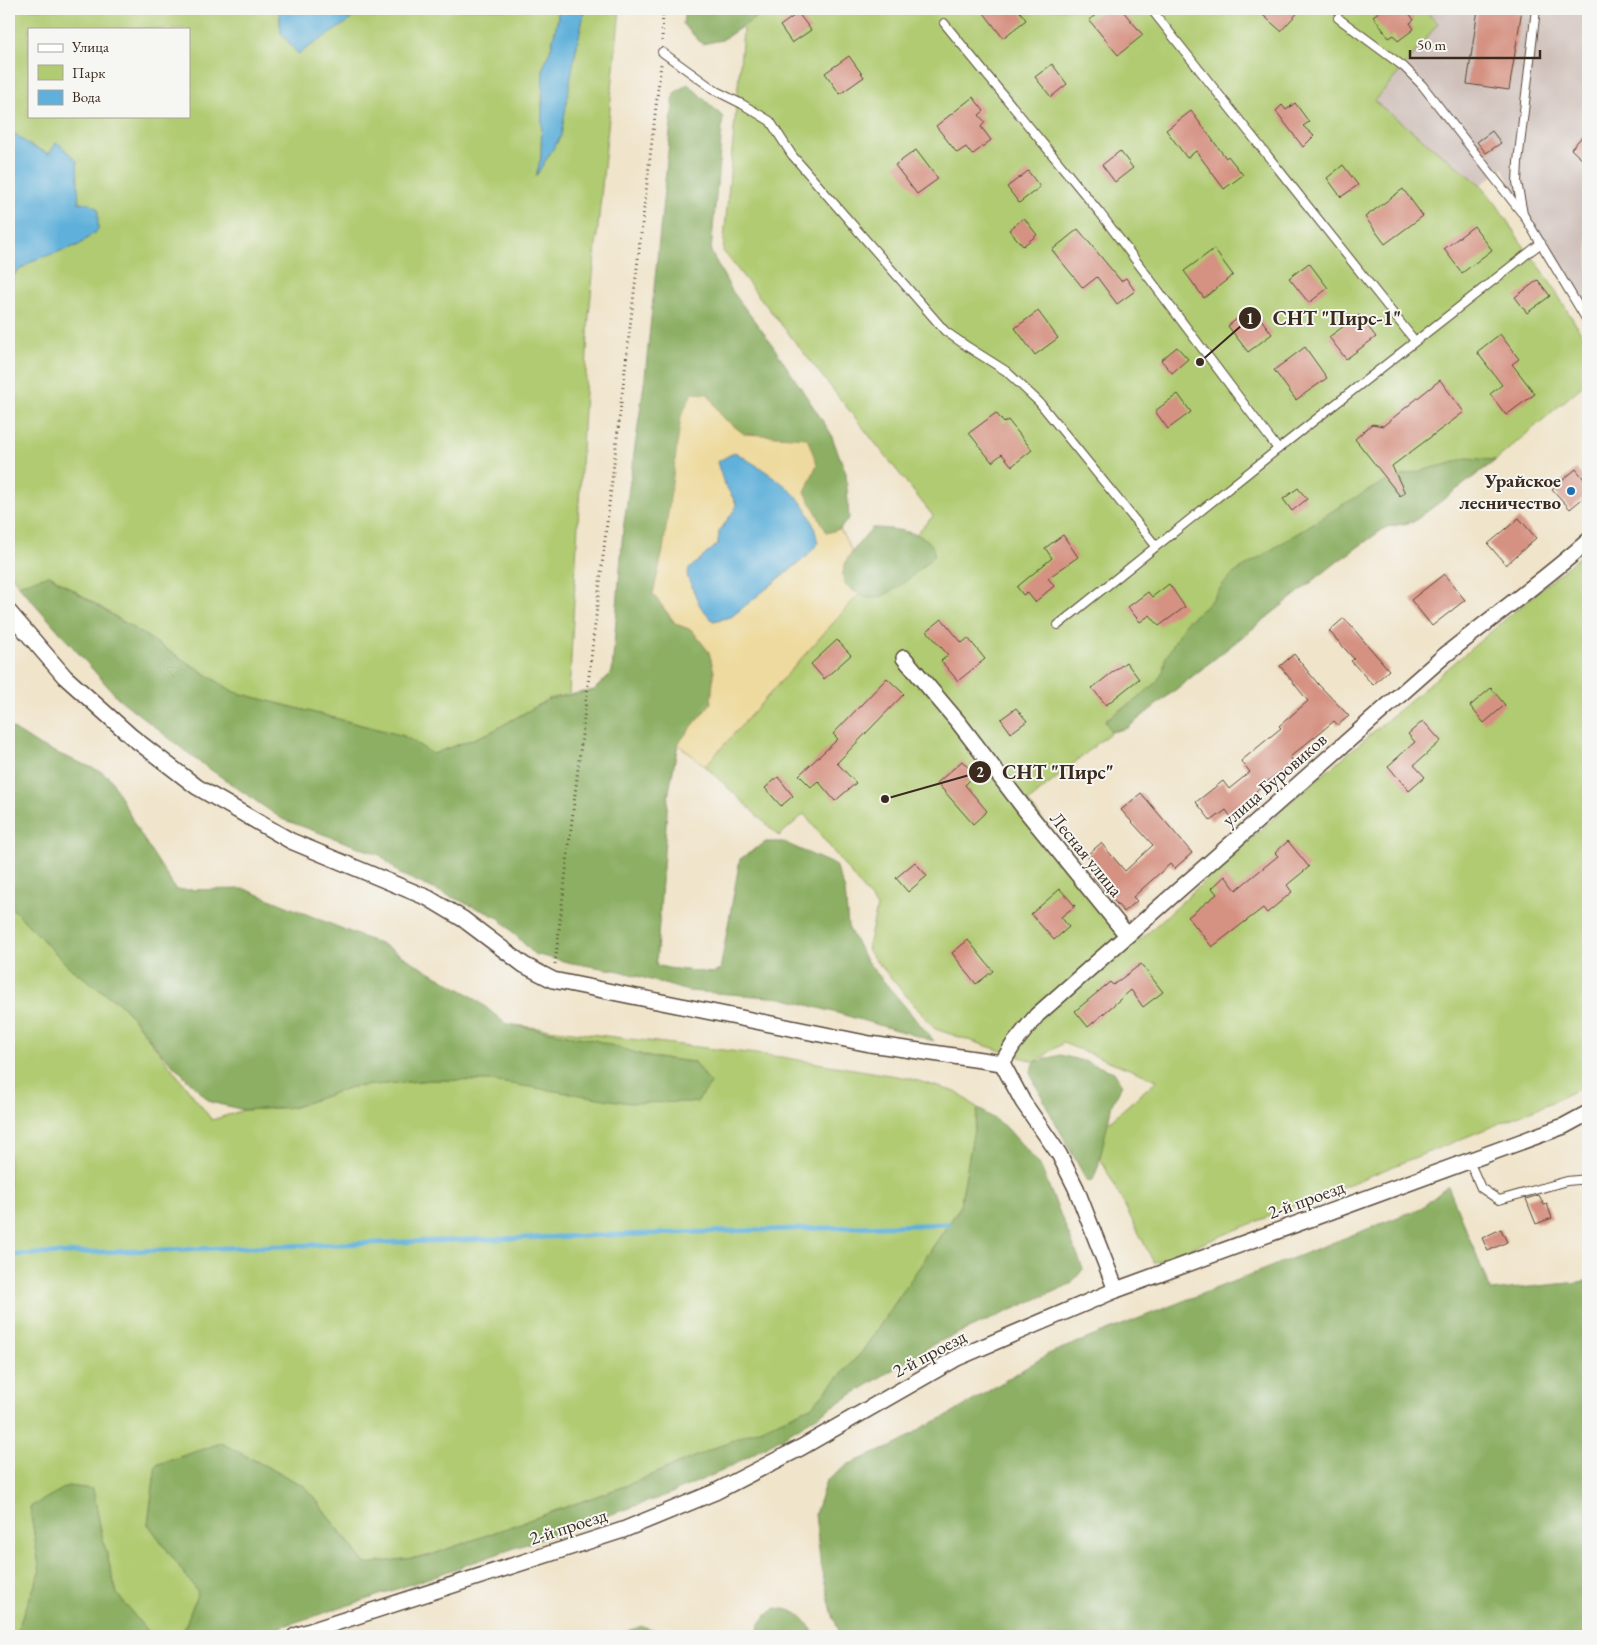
<svg xmlns="http://www.w3.org/2000/svg" width="1597" height="1645" font-family="'EB Garamond',serif">
	<style>
		.industrial { fill: #cfc0ba }
		.green { fill: #b0cb71; stroke: #767a48; fill-rule: evenodd }
		.forest { fill: #8caf63; stroke: #646c40 }
		.sand { fill: #eeda9e; stroke: #94825e; fill-rule: evenodd }
		.water { fill: #5fb0da; stroke: #4d6d7c }
		.lines { fill: none; stroke-linecap: round; stroke-linejoin: round }
		.stream { stroke: #5fb0da; stroke-width: 5 }
		.building { fill: #d59282 }
		.lane-casing { stroke: #564638; stroke-width: 10 }
		.street-casing { stroke: #564638; stroke-width: 18 }
		.path { stroke: #564638; stroke-width: 3; stroke-dasharray: 1 4; stroke-linecap: butt }
		.lane { stroke: #fff; stroke-width: 8 }
		.street { stroke: #fff; stroke-width: 15 }
		.poi-dot { fill: #1f6fb2; stroke: #f6f6f2; stroke-width: 2 }
		.labels { text-anchor: middle; stroke-width: 4; stroke-linejoin: round; paint-order: stroke }
		.poi-label { font-size: 19px; font-weight: bold; fill: #3b2a1e; stroke: #f6f6f2; text-anchor: end }
		.street-label { font-size: 19px; fill: #3b2a1e; stroke: #f6f6f2 }
		.leader { fill: none; stroke: #3b2a1e; stroke-width: 2 }
		.callout-dot { fill: #3b2a1e; stroke: #f6f6f2; stroke-width: 2 }
		.mark-label { font-size: 15px; text-anchor: middle; font-weight: bold; fill: #fff }
		.callout-label { font-size: 20px; text-anchor: middle; font-weight: bold; fill: #3b2a1e; stroke: #f6f6f2; stroke-width: 4; stroke-linejoin: round; paint-order: stroke }
	</style>
	<rect width="100%" height="100%" fill="#f6f6f2"/>
	<filter id="ink" filterUnits="userSpaceOnUse"><feTurbulence type="fractalNoise" baseFrequency=".02" numOctaves="2"/><feDisplacementMap in="SourceGraphic" scale="10" xChannelSelector="R" yChannelSelector="G"/><feConvolveMatrix kernelMatrix="1 2 1 2 8 2 1 2 1" color-interpolation-filters="sRGB"/></filter>
	<filter id="wash" filterUnits="userSpaceOnUse"><feTurbulence type="fractalNoise" baseFrequency=".0096" numOctaves="4" result="noise"/><feDisplacementMap in="SourceGraphic" scale="20" xChannelSelector="R" yChannelSelector="G"/><feGaussianBlur stdDeviation="1.12" result="paint"/><feColorMatrix in="noise" values="0 0 0 0 0 0 0 0 0 0 0 0 0 0 0 0 0 1.4 0 .05"/><feComposite in="paint" operator="in"/></filter>
	<g filter="url(#wash)">
		<rect width="100%" height="100%" fill="#f0e4ca"/>
		<path class="industrial" d="M1423,9H1588V322L1523,214L1503,168L1481,185L1374,101L1404,67L1438,23Z"/>
		<g class="green">
			<path d="M9,9H279L281,33L348,22L360,9H558V18L551,48L543,68L541,157L537,174L574,59L585,9H620L589,315L569,695L549,699L489,733L433,754L404,736L234,692L50,575L24,592L9,572V297L15,273L34,260L79,245L77,161L56,143L50,154L29,145L9,129ZM29,29H189V116H29Z"/>
			<path d="M745,9H1423L1438,23L1404,67L1374,101L1481,185L1497,205L1520,241L1543,271L1588,344V381L1496,460L1413,522L1386,527L1338,561L1127,728L1111,732L1028,802L1140,940L1292,801L1588,549V1084L1550,1103L1154,1263L1090,1138L1157,1080L1063,1043L1035,1062L935,1029L867,950L877,907L804,814L779,836L705,766L859,594L933,516L723,251Z"/>
			<path d="M9,905L70,968L124,1007L212,1120L244,1110L295,1107L351,1087L431,1080L492,1081L694,1062L649,1057L594,1040L506,1024L781,1057L908,1078L956,1092L978,1108L960,1207L862,1352L811,1407L628,1485L428,1556L365,1564L306,1487L221,1443L156,1465L148,1524L198,1592L182,1636H151L117,1594L102,1536L93,1490L30,1508L40,1572L15,1636H9Z"/>
		</g>
		<g class="forest">
			<path d="M685,9H769L722,40L702,44L683,24Z"/>
			<path d="M688,84L723,117L711,252L732,291L769,340L830,432L846,473L849,518L840,529L827,533L805,492L817,464L767,436L744,434L722,417L708,394L663,551L653,594L675,624L692,630L709,652L714,671L711,703L678,744L668,797L656,965L668,968L713,973L720,970L740,859L766,842H783L835,865L845,890L848,927L865,959L934,1041L837,1013L782,998L688,991L620,971L572,963L534,954L499,918L400,874L380,855L282,819L198,761L118,698L18,585L49,575L234,692L404,736L433,754L489,733L549,699L594,690L612,672L623,530L645,377L674,93Z"/>
			<path d="M1466,458L1496,460L1413,522L1386,527L1338,561L1127,728L1111,732L1105,720L1134,701L1155,684L1163,672L1165,659L1185,623L1205,607L1215,596L1223,584L1233,574L1342,505L1380,484L1407,474L1452,463Z"/>
			<path d="M872,528C887,528 922,531 931,544C933,547 934,552 935,555C919,569 899,591 879,597C869,600 863,596 853,592C824,579 860,542 872,528Z"/>
			<path d="M9,726L40,746L100,771L110,778L139,832L176,890L245,889L387,947L472,996L506,1024L594,1040L649,1057L694,1062L711,1084L697,1102L629,1103L492,1081L431,1080L351,1087L295,1107L244,1110L210,1102L162,1054L124,1007L70,968L9,905Z"/>
			<path d="M1060,1055L1087,1062L1114,1072L1122,1085L1112,1104L1098,1167L1093,1180L1087,1181L1047,1107L1030,1073L1035,1062Z"/>
			<path d="M978,1108L1007,1128L1040,1165L1083,1269L1071,1284L936,1343L778,1440L722,1471L667,1495L371,1598L252,1636H178L182,1635L198,1592L148,1524L156,1465L221,1443L306,1487L365,1564L428,1556L628,1485L811,1407L862,1352L960,1207Z"/>
			<path d="M1448,1186L1491,1291L1588,1281V1636H841L833,1616L821,1568L815,1514L826,1481L849,1464L898,1444L923,1427L953,1413L1048,1354L1421,1208Z"/>
			<path d="M68,1486L93,1489L102,1536L117,1594L151,1636H15L40,1572L30,1507Z"/>
			<path d="M776,1608C800,1610 803,1617 816,1636H757C758,1622 765,1616 776,1608Z"/>
			<path d="M642,1626L672,1635L673,1636H615Z"/>
		</g>
		<path class="sand" d="M692,393L708,394L722,417L744,434L807,438L817,464L805,492L827,533L840,529L852,551C841,569 836,584 859,594L705,766L678,744L711,703L714,671L709,652L692,630L676,624L653,594L663,551L681,417ZM723,481L809,555L731,617L713,621L689,569L718,544L719,532L735,509L736,503Z"/>
		<g class="water">
			<path d="M279,9H360L348,22L298,54L281,33Z"/>
			<path d="M558,9H585L574,59L561,136L536,176L541,157L543,68L551,48L558,18Z"/>
			<path d="M9,129L29,145L49,154L57,142L77,161L79,203H89L98,209V230L79,245L34,260L15,273L9,297Z"/>
			<path d="M735,452C763,470 799,488 812,521C815,528 816,536 818,543L809,554L731,617L713,621L700,606L687,576L689,569L718,544L719,532L735,509L736,503L723,481L717,462Z"/>
		</g>
		<g class="lines">
			<path class="stream" d="M9,1255L948,1224"/>
		</g>
		<g id="blocks">
			<g class="building">
				<path d="M981,9H1018L1026,20L1003,38Z"/>
				<path d="M1103,9H1121L1143,35L1118,55L1089,20Z"/>
				<path d="M1256,9H1301L1281,31Z"/>
				<path d="M1383,9H1406L1414,20L1410,23L1414,29L1398,41L1394,35L1389,38L1373,16Z"/>
				<path d="M1478,9H1522L1509,90L1467,84Z"/>
				<path d="M798,13L811,30L792,43L780,26Z"/>
				<path d="M849,56L864,77L840,94L825,73Z"/>
				<path d="M1052,64L1067,84L1051,97L1035,77Z"/>
				<path d="M973,97L984,111L979,115L985,122L981,127L991,140L972,155L966,147L957,153L936,126Z"/>
				<path d="M1295,103L1309,122L1303,126L1314,136L1303,147L1276,111L1282,105L1286,110Z"/>
				<path d="M1191,111L1226,158L1228,156L1243,175L1224,189L1196,151L1187,158L1166,130Z"/>
				<path d="M1588,130V165L1571,149Z"/>
				<path d="M1492,131L1501,143L1486,153L1477,142Z"/>
				<path d="M916,150L938,179L917,194L895,165Z"/>
				<path d="M1120,151L1133,168L1115,182L1102,165Z"/>
				<path d="M1343,165L1358,185L1341,197L1327,178Z"/>
				<path d="M1028,171L1040,187L1019,203L1007,187Z"/>
				<path d="M1403,189L1423,216L1385,244L1365,217Z"/>
				<path d="M1024,218L1037,235L1023,246L1009,230Z"/>
				<path d="M1474,226L1492,250L1462,273L1444,249Z"/>
				<path d="M1078,229L1121,281L1126,278L1135,291L1117,304L1097,277L1083,288L1052,250Z"/>
				<path d="M1214,249L1233,275L1204,298L1184,271Z"/>
				<path d="M1309,263L1328,288L1309,303L1289,278Z"/>
				<path d="M1538,280L1550,296L1527,313L1515,297Z"/>
				<path d="M1252,307L1272,334L1248,352L1228,326Z"/>
				<path d="M1038,311L1058,338L1035,355L1015,328Z"/>
				<path d="M1359,315L1376,337L1346,359L1329,337Z"/>
				<path d="M1500,334L1519,359L1512,364L1535,394L1506,415L1490,394L1502,385L1477,352Z"/>
				<path d="M1177,347L1188,359L1172,373L1161,360Z"/>
				<path d="M1305,347L1327,378L1296,400L1274,370Z"/>
				<path d="M1440,380L1464,412L1392,466L1405,493L1400,496L1355,439L1372,424L1383,426Z"/>
				<path d="M1178,394L1191,412L1168,429L1155,411Z"/>
				<path d="M996,413L1004,423L1008,420L1032,450L1012,466L1002,454L992,462L969,433Z"/>
				<path d="M1576,469L1588,484V494L1570,509L1552,489Z"/>
				<path d="M1298,488L1307,499L1292,511L1283,499Z"/>
				<path d="M1519,518L1536,538L1506,565L1488,544Z"/>
				<path d="M1063,535L1078,557L1048,578L1054,586L1035,602L1027,592L1023,595L1017,587L1052,558L1045,548Z"/>
				<path d="M1444,574L1465,600L1432,626L1411,600Z"/>
				<path d="M1169,584L1185,607L1159,626L1150,615L1140,622L1128,607L1148,592L1152,597Z"/>
				<path d="M1344,618L1389,670L1373,685L1351,661L1354,659L1329,631Z"/>
				<path d="M942,619L962,643L968,638L985,659L958,681L941,661L948,655L927,631Z"/>
				<path d="M837,640L851,655L824,679L811,664Z"/>
				<path d="M1294,654L1318,684L1349,716L1338,725L1334,721L1290,757L1293,761L1256,791L1258,794L1231,817L1226,810L1211,821L1196,802L1223,781L1229,789L1250,772L1241,761L1281,728L1279,726L1308,701L1280,666Z"/>
				<path d="M1126,662L1139,679L1106,705L1092,688Z"/>
				<path d="M887,678L904,694L837,763L856,783L835,801L818,781L811,787L799,775L838,739L833,734Z"/>
				<path d="M1491,688L1505,705L1484,723L1470,706Z"/>
				<path d="M1016,708L1027,721L1011,733L1001,719Z"/>
				<path d="M1423,721L1441,741L1414,765L1425,777L1409,791L1388,766L1415,742L1408,734Z"/>
				<path d="M962,761L975,775L965,785L987,811L973,824L937,783Z"/>
				<path d="M778,777L793,796L781,806L765,788Z"/>
				<path d="M1141,793L1192,853L1174,869L1170,864L1133,897L1137,901L1124,912L1093,877L1100,870L1087,855L1101,843L1125,871L1153,845L1121,810Z"/>
				<path d="M1288,841L1309,867L1287,885L1292,892L1267,913L1263,908L1212,947L1188,917L1217,894L1212,888L1225,876L1236,890L1278,856L1275,853Z"/>
				<path d="M915,862L927,876L908,892L896,878Z"/>
				<path d="M1060,889L1075,906L1061,917L1069,927L1054,940L1031,914Z"/>
				<path d="M968,940L993,971L976,984L952,953Z"/>
				<path d="M1141,964L1163,992L1143,1007L1131,990L1088,1027L1075,1011L1110,982L1113,985Z"/>
				<path d="M1539,1195L1544,1205L1547,1204L1552,1218L1536,1224L1526,1199Z"/>
				<path d="M1501,1229L1507,1242L1488,1251L1482,1238Z"/>
			</g>
		</g>
	</g>
	<g filter="url(#ink)">
		<use href="#blocks" fill-opacity="0" stroke="#564638" stroke-width="1"/>
		<g class="lines">
			<g class="lane-casing">
				<g id="lane">
					<path d="M1151,9L1415,341"/>
					<path d="M1536,9L1518,162L1517,182L1523,214L1588,322"/>
					<path d="M1338,18L1404,67L1422,85L1521,212"/>
					<path d="M944,23L1100,213L1278,449"/>
					<path d="M662,52L716,91L742,104L770,121L792,155L945,331L968,347L1006,371L1039,402L1156,546"/>
					<path d="M1058,625L1278,449L1541,243"/>
					<path d="M1469,1161L1481,1188L1499,1200L1567,1181L1588,1179"/>
				</g>
			</g>
			<g class="street-casing">
				<g id="street">
					<path d="M9,612L65,677L132,737L197,787L291,841L428,898L463,919L524,965L553,980L870,1044L1002,1063"/>
					<path d="M904,658L959,723L1027,812L1127,935"/>
					<path d="M1002,1063L1013,1045L1037,1015L1444,656C1492,617 1542,582 1588,541"/>
					<path d="M1002,1063L1023,1102L1059,1154L1076,1188L1116,1290"/>
					<path d="M295,1636L623,1530L715,1492L802,1447L957,1358L1116,1290L1564,1126L1588,1113"/>
				</g>
			</g>
			<g class="path">
				<path d="M662,41L663,9"/>
				<path d="M555,964L661,64"/>
			</g>
			<use href="#lane" class="lane"/>
			<use href="#street" class="street"/>
		</g>
	</g>
	<circle class="poi-dot" cx="1571" cy="491" r="5"/>
	<g class="labels">
		<g class="poi-label">
			<text x="1561" y="487">Урайское<tspan x="1561" dy="22">лесничество</tspan></text>
		</g>
		<g class="street-label">
			<text transform="translate(1274 779) rotate(-41)" y="7">улица Буровиков</text>
			<text transform="translate(1087 854) rotate(51)" y="7">Лесная улица</text>
			<text transform="translate(1306 1199) rotate(-20)" y="7">2-й проезд</text>
			<text transform="translate(929 1353) rotate(-28)" y="7">2-й проезд</text>
			<text transform="translate(568 1526) rotate(-18)" y="7">2-й проезд</text>
		</g>
	</g>
	<path class="leader" d="M1200 362L1250 318M885 799L980 772"/>
	<g class="callout-dot">
		<circle cx="1200" cy="362" r="5"/>
		<circle cx="885" cy="799" r="5"/>
		<circle cx="1250" cy="318" r="12"/>
		<circle cx="980" cy="772" r="12"/>
	</g>
	<g class="mark-label">
		<text x="1250" y="324">1</text>
		<text x="980" y="777">2</text>
	</g>
	<g class="callout-label">
		<text x="1337" y="325">СНТ "Пирс-1"</text>
		<text x="1058" y="779">СНТ "Пирс"</text>
	</g>
	<rect width="1597" height="1645" fill="none" stroke="#f6f6f2" stroke-width="30"/>
	<rect x="28" y="28" width="162" height="90" fill="#f6f6f2" stroke="#aba49d"/>
	<rect x="38" y="44" width="25" height="8" fill="#ffffff" stroke="#aba49d"/>
	<text x="72" y="52" font-size="15" fill="#3b2a1e">Улица</text>
	<rect x="38" y="65" width="25" height="15" fill="#b0cb71" stroke="#aba49d"/>
	<text x="72" y="78" font-size="15" fill="#3b2a1e">Парк</text>
	<rect x="38" y="90" width="25" height="15" fill="#5fb0da" stroke="#aba49d"/>
	<text x="72" y="102" font-size="15" fill="#3b2a1e">Вода</text>
	<path d="M1410 50v8h130v-8" fill="none" stroke="#3b2a1e" stroke-width="2.5"/>
	<text x="1417" y="50" font-size="15" fill="#3b2a1e" stroke="#f6f6f2" stroke-width="4" paint-order="stroke">50 m</text>
</svg>
